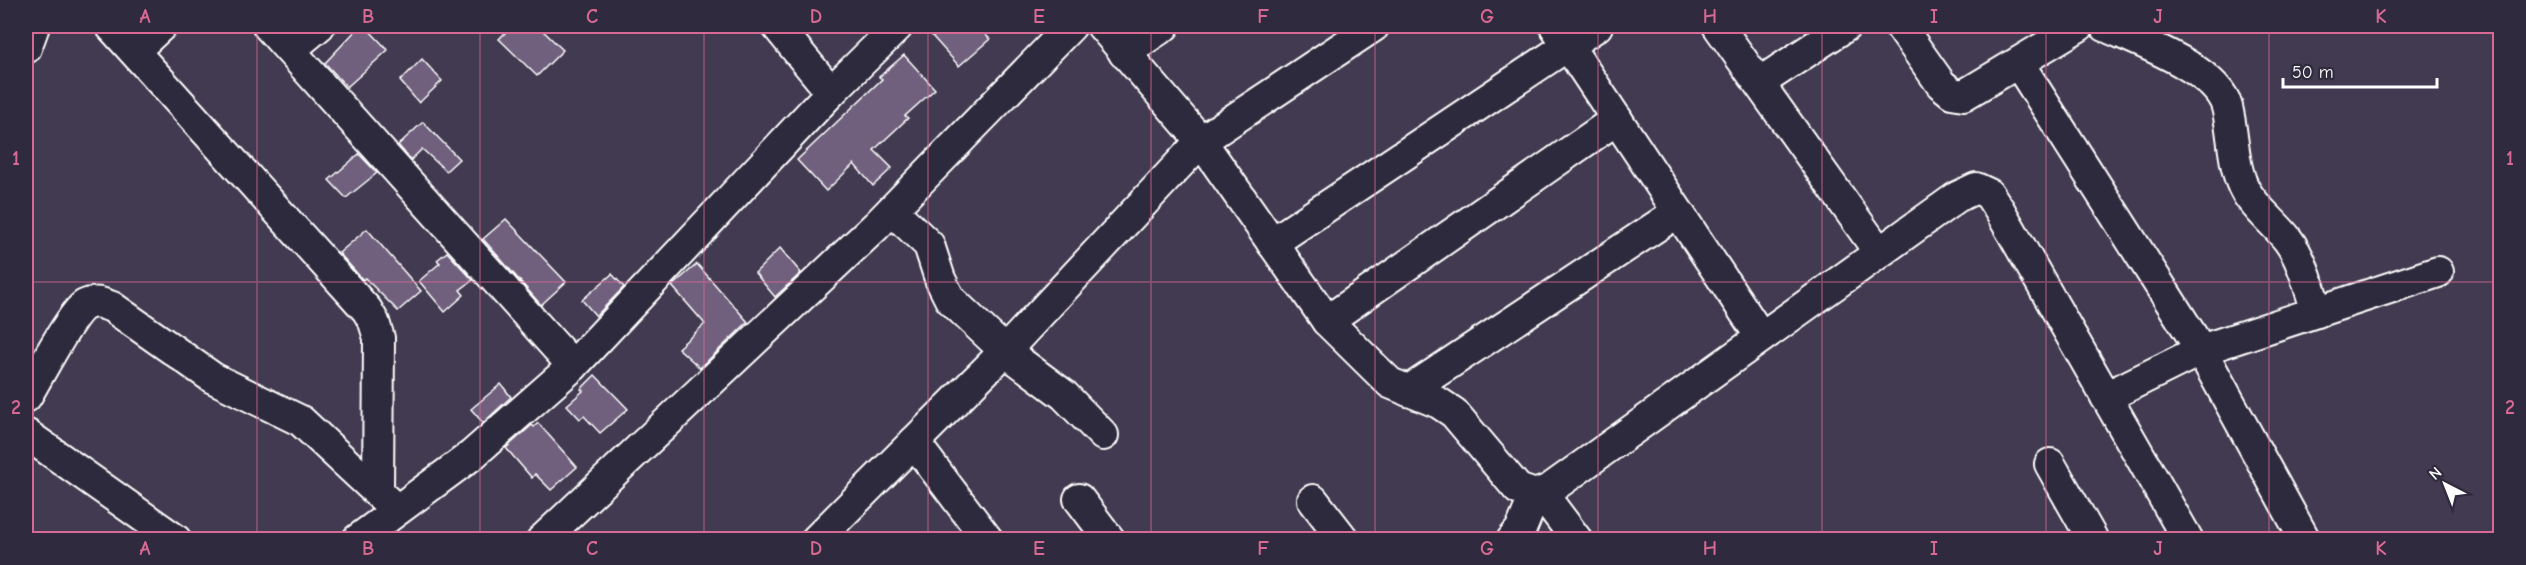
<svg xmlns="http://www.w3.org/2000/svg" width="2526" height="565" font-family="'Comic Neue',sans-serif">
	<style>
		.building { fill: #6f617e; stroke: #fff; stroke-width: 1.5 }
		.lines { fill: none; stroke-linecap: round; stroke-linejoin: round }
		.minor-casing { stroke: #fff; stroke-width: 34 }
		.minor { stroke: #2f2a3d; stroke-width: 30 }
		.grid { fill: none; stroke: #d76994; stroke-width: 1.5; stroke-opacity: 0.55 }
		.neatline { fill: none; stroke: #d76994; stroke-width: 2 }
		.grid-label { font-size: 20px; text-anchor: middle; font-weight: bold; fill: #d76994 }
	</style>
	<rect width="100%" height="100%" fill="#423a50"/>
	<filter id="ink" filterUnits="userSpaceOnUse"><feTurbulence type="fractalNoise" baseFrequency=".0167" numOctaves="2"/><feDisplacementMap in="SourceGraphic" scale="12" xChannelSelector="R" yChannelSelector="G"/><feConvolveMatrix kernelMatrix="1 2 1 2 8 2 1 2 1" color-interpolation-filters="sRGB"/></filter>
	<g filter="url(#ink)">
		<g class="building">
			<path d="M360,26H365L388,50L347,87L325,63Z"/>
			<path d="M512,26H538L563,50L537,76L499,39Z"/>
			<path d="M923,26H976L990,39L959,66Z"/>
			<path d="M904,55L935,89L905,116L908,118L874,150L892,168L873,186L854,164L826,191L797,160L882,79L879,77Z"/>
			<path d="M422,59L442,81L419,103L400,81Z"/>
			<path d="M423,122L459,159L446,171L422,149L411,160L398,145Z"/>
			<path d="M359,154L377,173L346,198L329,180Z"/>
			<path d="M506,219L566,282L541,305L483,239Z"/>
			<path d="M367,229L421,291L398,311L365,278L363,280L339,253Z"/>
			<path d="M780,248L801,273L775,297L755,273Z"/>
			<path d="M447,252L473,280L460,290L464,295L445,312L419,281L440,263L437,260Z"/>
			<path d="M697,264L748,322L700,368L678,348L705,324L672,286Z"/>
			<path d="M612,274L624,287L596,316L582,300Z"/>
			<path d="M595,375L628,409L600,433L584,416L580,419L567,405L583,391L581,389Z"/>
			<path d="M501,384L511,397L483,423L471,409Z"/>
			<path d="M538,423L577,467L551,490L535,474L532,478L506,448L532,425L534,427Z"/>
		</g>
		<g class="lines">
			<g class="minor-casing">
				<g id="minor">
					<path d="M111,26L367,310L374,322L379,338L378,493"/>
					<path d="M268,26L573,366"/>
					<path d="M777,26L831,92"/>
					<path d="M1102,26L1201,141L1327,321L1390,383L1439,403L1454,413L1518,489L1535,495L1550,489L1957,197L1976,188L1989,194L2000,211L2188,540"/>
					<path d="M1555,26L1761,337"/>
					<path d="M1718,26L1879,252"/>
					<path d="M1900,26L1941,84L1952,93L1964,95L2079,26"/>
					<path d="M2105,26C2138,41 2217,69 2227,107C2234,134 2232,168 2246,192C2257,210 2275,223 2288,240C2303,260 2309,288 2317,312"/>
					<path d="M26,48L34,26"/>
					<path d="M290,50L319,26"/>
					<path d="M134,51L161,26"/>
					<path d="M1124,53L1164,26"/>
					<path d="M2019,64L2201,350L2305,540"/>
					<path d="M1759,83L1846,26"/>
					<path d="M892,210L929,245L940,279L950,299L1005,351L1064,395L1103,435"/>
					<path d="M1272,243L1597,26"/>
					<path d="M1327,321L1617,119"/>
					<path d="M1408,391L1678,212"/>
					<path d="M26,397C36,380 72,312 85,305C95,300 102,303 112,307L213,378L301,421L388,502"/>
					<path d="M2106,397L2201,350L2438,272"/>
					<path d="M26,434L176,540"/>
					<path d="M914,442L988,540"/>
					<path d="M2050,464L2093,540"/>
					<path d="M1079,499L1110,540"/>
					<path d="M1313,500L1344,540"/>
					<path d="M357,540L472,455L573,366L831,92L898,26"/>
					<path d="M542,540L876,226L1071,26"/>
					<path d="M816,540L1005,351L1201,141L1374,26"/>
					<path d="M1512,540L1521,529L1535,495L1550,504L1577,540"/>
				</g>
			</g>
			<use href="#minor" class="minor"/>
		</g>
	</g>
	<path class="grid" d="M257,26V540M480,26V540M704,26V540M928,26V540M1151,26V540M1375,26V540M1598,26V540M1822,26V540M2046,26V540M2269,26V540M26,282H2500"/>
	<rect width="2526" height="565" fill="none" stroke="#2f2a3d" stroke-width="66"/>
	<g transform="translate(2445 484) rotate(318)" stroke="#2f2a3d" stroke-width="4.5" paint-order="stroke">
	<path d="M0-4.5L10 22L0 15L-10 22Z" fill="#ffffff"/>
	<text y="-9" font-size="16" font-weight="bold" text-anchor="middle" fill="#ffffff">N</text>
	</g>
	<path d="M2283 78v9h154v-9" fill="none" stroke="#ffffff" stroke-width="3"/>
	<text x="2292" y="78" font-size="18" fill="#ffffff" stroke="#2f2a3d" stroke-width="4.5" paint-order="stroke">50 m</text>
	<rect x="33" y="33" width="2460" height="499" class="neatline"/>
	<g class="grid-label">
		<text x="145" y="23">A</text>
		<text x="368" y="23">B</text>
		<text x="592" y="23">C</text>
		<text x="816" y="23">D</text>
		<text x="1039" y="23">E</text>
		<text x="1263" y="23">F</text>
		<text x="1487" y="23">G</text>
		<text x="1710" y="23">H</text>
		<text x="1934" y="23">I</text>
		<text x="2158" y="23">J</text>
		<text x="2381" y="23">K</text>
		<text x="16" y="165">1</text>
		<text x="2510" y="165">1</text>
		<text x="16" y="414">2</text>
		<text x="2510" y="414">2</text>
		<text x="145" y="555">A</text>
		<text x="368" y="555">B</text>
		<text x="592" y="555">C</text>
		<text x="816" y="555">D</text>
		<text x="1039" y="555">E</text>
		<text x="1263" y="555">F</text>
		<text x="1487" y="555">G</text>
		<text x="1710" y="555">H</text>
		<text x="1934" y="555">I</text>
		<text x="2158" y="555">J</text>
		<text x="2381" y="555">K</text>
	</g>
</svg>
